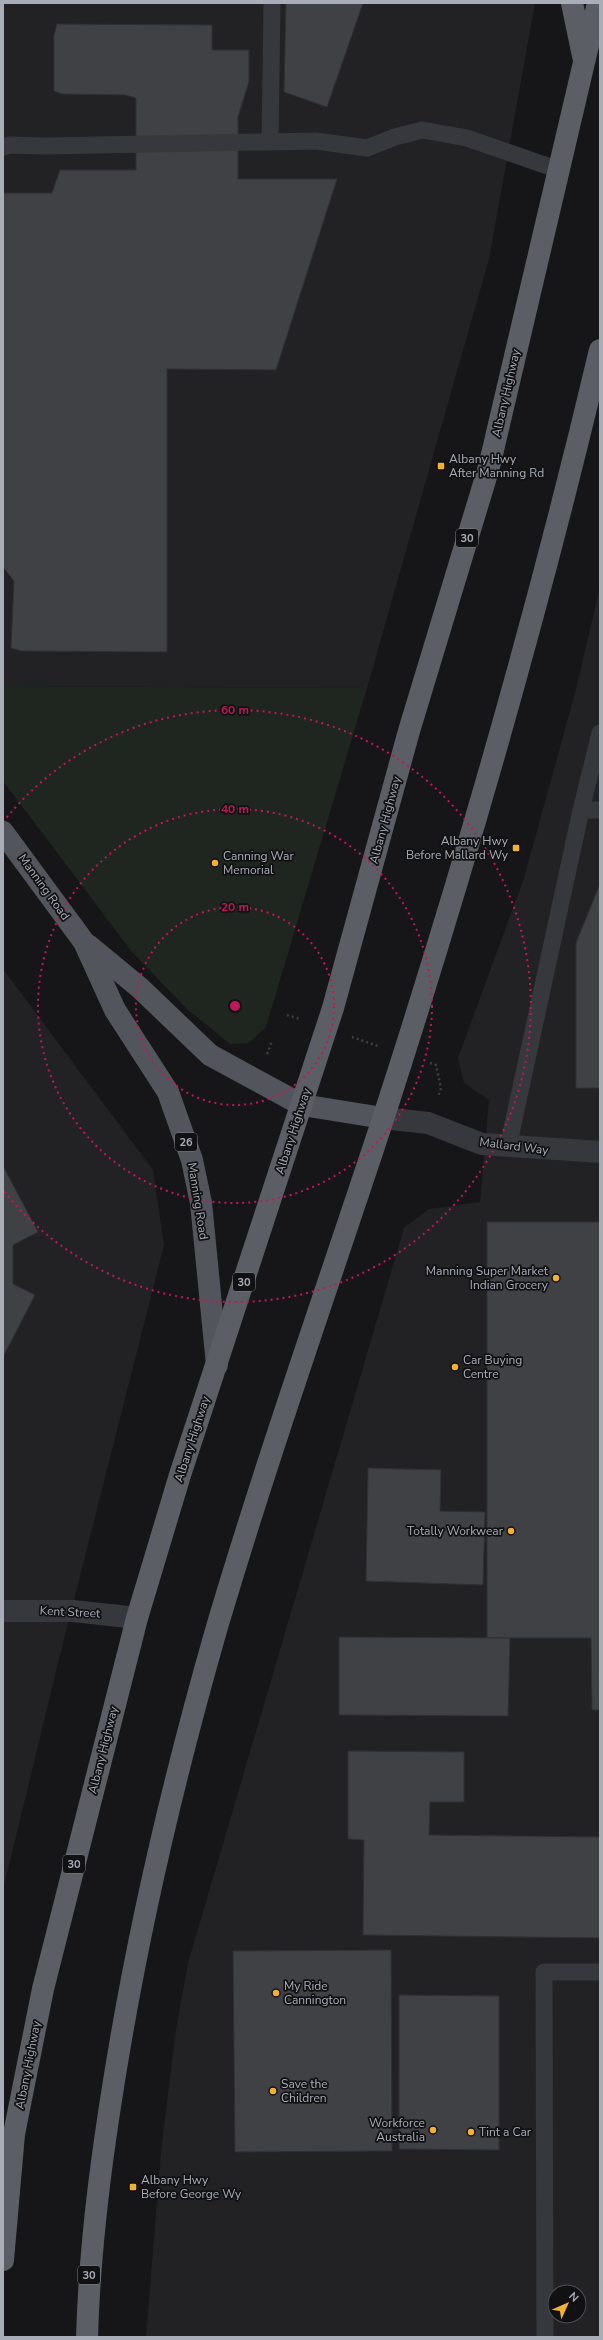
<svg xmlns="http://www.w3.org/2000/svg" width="603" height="2340" font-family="'Nunito Sans',sans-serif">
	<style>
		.built { fill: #222225; fill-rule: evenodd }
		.green { fill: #1e261f }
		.building { fill: #404145; stroke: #303034 }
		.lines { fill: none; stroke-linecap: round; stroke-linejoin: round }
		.path { stroke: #3d3f44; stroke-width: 2.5; stroke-dasharray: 2 3; stroke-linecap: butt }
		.service { stroke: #37383d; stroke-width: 17 }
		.minor { stroke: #37383d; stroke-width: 22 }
		.tertiary { stroke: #37383d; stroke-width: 22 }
		.primary { stroke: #53555c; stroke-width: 22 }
		.trunk { stroke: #5b5e65; stroke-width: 22 }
		.ring { fill: none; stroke: #c2185b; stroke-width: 2; stroke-dasharray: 2 4 }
		.poi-dot { fill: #f2b134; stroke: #111113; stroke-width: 1.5 }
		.labels { text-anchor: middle; stroke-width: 3.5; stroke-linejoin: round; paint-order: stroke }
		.shield { fill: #111113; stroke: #7b7e86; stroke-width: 1 }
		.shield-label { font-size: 11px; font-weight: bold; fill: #a8adb8 }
		.street-label { font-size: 12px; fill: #a8adb8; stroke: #111113 }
		.poi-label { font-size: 12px; fill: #a8adb8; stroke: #111113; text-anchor: start }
		.centre { fill: #c2185b; stroke: #111113; stroke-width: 2 }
		.ring-label { font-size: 12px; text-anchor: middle; font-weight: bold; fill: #c2185b; stroke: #111113; stroke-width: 3.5; stroke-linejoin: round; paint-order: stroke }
	</style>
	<rect width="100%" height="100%" fill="#161618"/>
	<g class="built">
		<path d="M3,3H535L489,259L367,688L3,686Z"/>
		<path d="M600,587V2337H146L161,2152L175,2036L188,1963L404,1228L429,1209L480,1202L489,1100L464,1083L458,1058L524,878L575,693ZM555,2292H579V2316H555Z"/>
		<path d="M3,969L153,1170L164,1245L59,1659L3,1890Z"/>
	</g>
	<path class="green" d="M3,686L367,688L266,1027L249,1043L230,1044L187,1009L132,952L3,781Z"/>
	<g class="building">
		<path d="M286,3H363L327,107L284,92Z"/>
		<path d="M57,24L212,25V50H249V81L238,117V179H337L276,370L167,369V652L22,651L11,648L14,581L3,567V193H52L60,170H136V98L125,95L62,94L54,91V35Z"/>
		<path d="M600,884V1088H576V943Z"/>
		<path d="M3,1166L38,1232L13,1245V1284L35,1295L3,1357Z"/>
		<path d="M487,1222H600V1710H592L591,1638H487Z"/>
		<path d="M368,1468L441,1470L440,1511L485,1512L483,1585L366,1581Z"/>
		<path d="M339,1637L510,1638L508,1716L339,1715Z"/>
		<path d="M348,1751L464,1752V1802H430L429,1835L600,1837V1938L363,1935L364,1840L348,1839Z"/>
		<path d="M391,1950L392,2151L235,2152L233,1951Z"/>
		<path d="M399,1995L499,1996V2150L399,2149Z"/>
	</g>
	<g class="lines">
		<g class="path">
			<path d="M287,1015L300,1019"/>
			<path d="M352,1037L378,1046"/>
			<path d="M267,1054L272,1041"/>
			<path d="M430,1063L436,1065L441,1088L438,1097"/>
		</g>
		<g class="service">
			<path d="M270,142L272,3"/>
			<path d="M3,147L10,145L45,146L316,141L367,148L395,137L422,130L467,138L559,170"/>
			<path d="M581,810H600"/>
			<path d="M508,1147L581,810L600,733"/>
			<path d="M545,2337L544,1972H600"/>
		</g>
		<path class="minor" d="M3,1611H73L137,1618"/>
		<path class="tertiary" d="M383,1118L428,1123L482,1144L600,1152"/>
		<g class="primary">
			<path d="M3,832L84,942L115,1010L168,1092L192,1160L201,1203L217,1365"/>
			<path d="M88,945L140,988L210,1055L302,1105L383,1118"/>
		</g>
		<g class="trunk">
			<path d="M572,3L583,56"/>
			<path d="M3,2260L14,2134L43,1989L137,1618L180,1475L333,1008L409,731L489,467L598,3"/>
			<path d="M87,2337C90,2237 104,2138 121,2039C145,1900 178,1763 217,1627C268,1455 328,1286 384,1116C466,863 539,608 600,350"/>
		</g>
	</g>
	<g class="ring">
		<circle cx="235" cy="1006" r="99"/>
		<circle cx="235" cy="1006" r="197"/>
		<path d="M3 822A296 296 0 1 1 3 1190"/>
	</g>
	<g class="poi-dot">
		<rect x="437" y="462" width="8" height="8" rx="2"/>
		<rect x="512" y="844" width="8" height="8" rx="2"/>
		<circle cx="215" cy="863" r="4"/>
		<circle cx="556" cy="1278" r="4"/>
		<circle cx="455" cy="1367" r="4"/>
		<circle cx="511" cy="1531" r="4"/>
		<circle cx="276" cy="1993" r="4"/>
		<circle cx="273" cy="2091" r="4"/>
		<circle cx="433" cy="2130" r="4"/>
		<circle cx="471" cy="2132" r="4"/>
		<rect x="129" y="2183" width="8" height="8" rx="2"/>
	</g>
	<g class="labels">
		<g class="shield">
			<rect x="456" y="529" width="22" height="18" rx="3"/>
			<rect x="175" y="1133" width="22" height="18" rx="3"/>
			<rect x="233" y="1273" width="22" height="18" rx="3"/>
			<rect x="63" y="1855" width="22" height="18" rx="3"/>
			<rect x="78" y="2266" width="22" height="18" rx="3"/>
		</g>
		<g class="shield-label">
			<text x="467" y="542">30</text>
			<text x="186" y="1146">26</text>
			<text x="244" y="1286">30</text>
			<text x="74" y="1868">30</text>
			<text x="89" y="2279">30</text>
		</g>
		<g class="street-label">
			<text transform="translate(506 393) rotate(-77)" y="4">Albany Highway</text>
			<text transform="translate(385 820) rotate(-75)" y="4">Albany Highway</text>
			<text transform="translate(44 887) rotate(54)" y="4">Manning Road</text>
			<text transform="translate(293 1131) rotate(-72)" y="4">Albany Highway</text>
			<text transform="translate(514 1146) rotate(7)" y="4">Mallard Way</text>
			<text transform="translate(198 1201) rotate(81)" y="4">Manning Road</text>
			<text transform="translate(192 1439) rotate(-72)" y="4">Albany Highway</text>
			<text transform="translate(70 1612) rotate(3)" y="4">Kent Street</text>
			<text transform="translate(103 1750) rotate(-76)" y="4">Albany Highway</text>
			<text transform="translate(28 2065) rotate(-79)" y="4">Albany Highway</text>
		</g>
		<g class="poi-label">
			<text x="449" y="463">Albany Hwy<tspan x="449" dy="14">After Manning Rd</tspan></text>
			<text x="508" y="845" text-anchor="end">Albany Hwy<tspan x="508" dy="14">Before Mallard Wy</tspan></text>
			<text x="223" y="860">Canning War<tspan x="223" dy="14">Memorial</tspan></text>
			<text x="548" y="1275" text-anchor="end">Manning Super Market<tspan x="548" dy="14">Indian Grocery</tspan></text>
			<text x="463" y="1364">Car Buying<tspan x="463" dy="14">Centre</tspan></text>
			<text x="503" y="1535" text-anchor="end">Totally Workwear</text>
			<text x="284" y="1990">My Ride<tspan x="284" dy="14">Cannington</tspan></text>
			<text x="281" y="2088">Save the<tspan x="281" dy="14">Children</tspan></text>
			<text x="425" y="2127" text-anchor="end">Workforce<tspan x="425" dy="14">Australia</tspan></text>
			<text x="479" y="2136">Tint a Car</text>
			<text x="141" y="2184">Albany Hwy<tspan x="141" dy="14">Before George Wy</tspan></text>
		</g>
	</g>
	<circle cx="235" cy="1006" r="6" class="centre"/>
	<g class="ring-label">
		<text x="235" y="714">60 m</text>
		<text x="235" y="813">40 m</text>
		<text x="235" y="911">20 m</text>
	</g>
	<rect width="603" height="2340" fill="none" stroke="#a8adb8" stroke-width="8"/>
	<g transform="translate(567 2304) rotate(45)"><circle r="19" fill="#111113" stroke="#4d4f55"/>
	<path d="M0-3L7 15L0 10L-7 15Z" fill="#f2b134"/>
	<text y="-6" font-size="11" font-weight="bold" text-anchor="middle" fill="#a8adb8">N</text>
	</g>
</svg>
